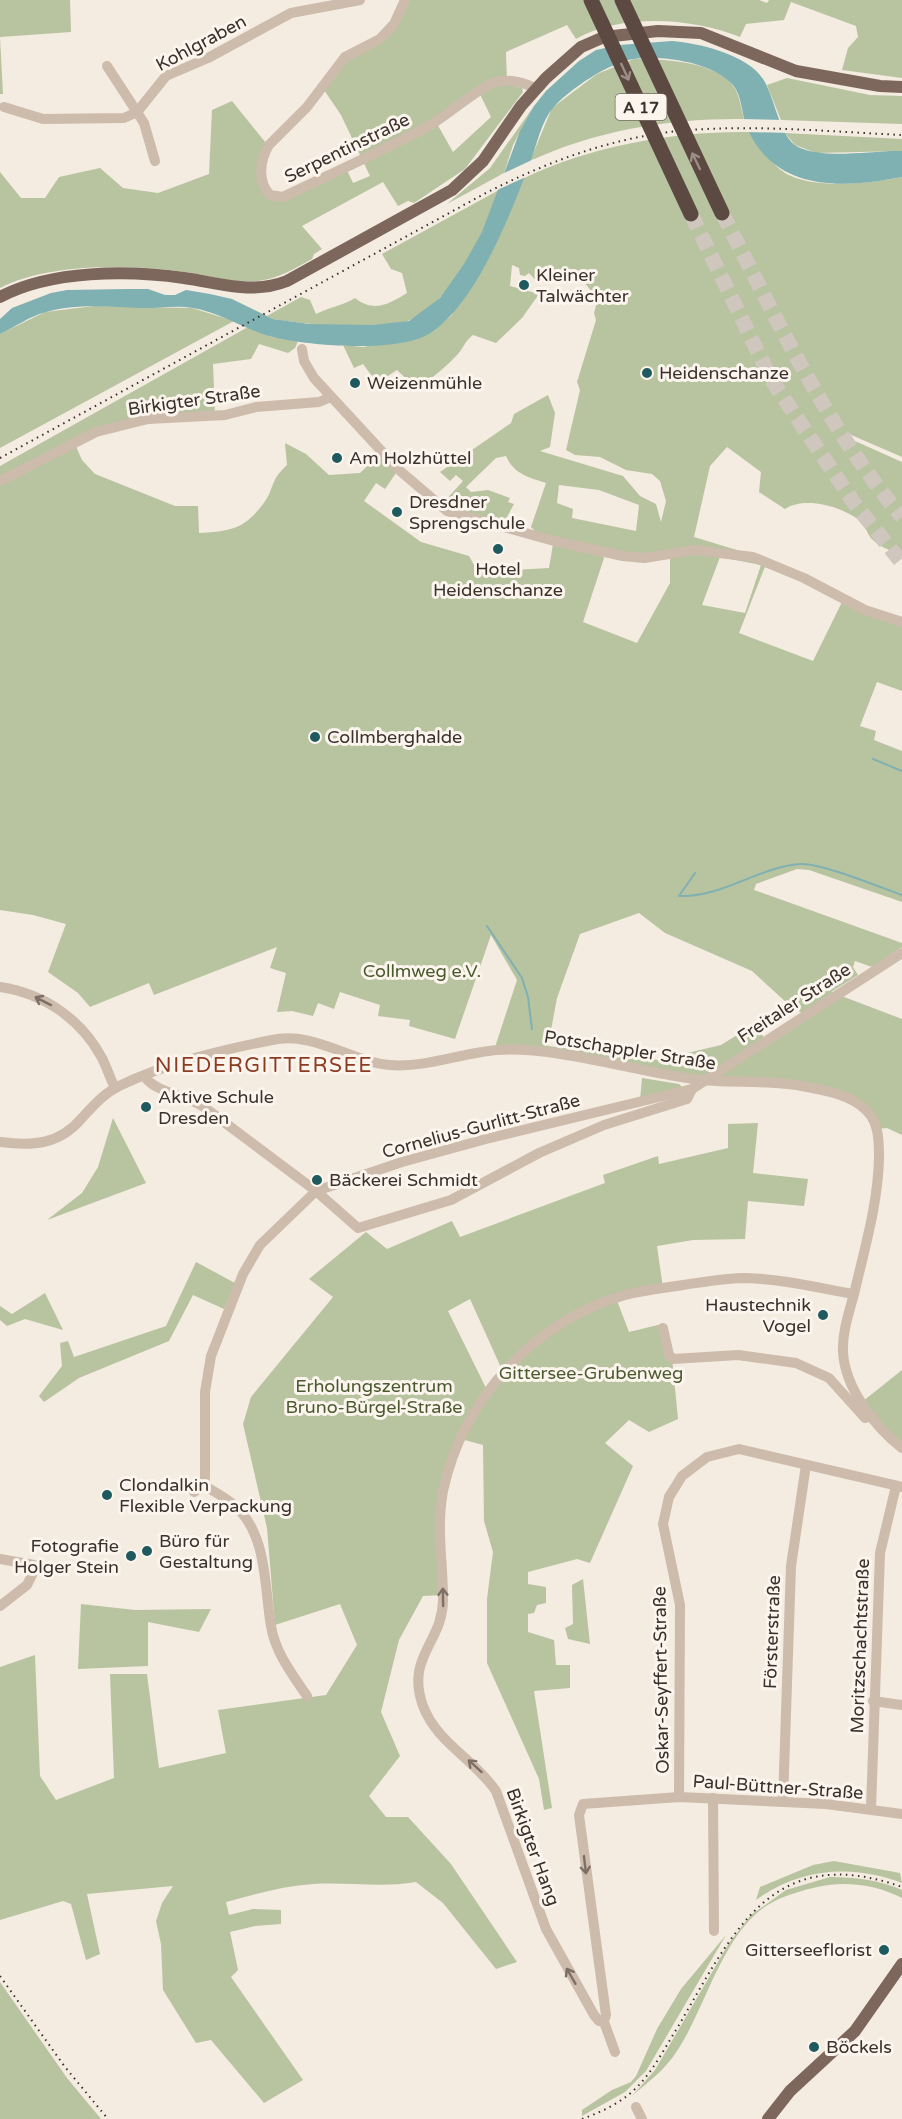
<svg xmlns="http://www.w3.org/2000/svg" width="902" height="2119" font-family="'Varela Round',sans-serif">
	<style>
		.green { fill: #b8c4a0; fill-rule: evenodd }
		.water { fill: #7fb0b2 }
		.pier { fill: #f4ebe1 }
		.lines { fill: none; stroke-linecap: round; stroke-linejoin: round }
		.stream { stroke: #7fb0b2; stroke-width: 2 }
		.highway-tunnel { stroke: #cfc6bd; stroke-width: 15; stroke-dasharray: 15 8; stroke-linecap: butt }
		.minor { stroke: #cdbbac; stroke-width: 10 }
		.major { stroke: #7d675c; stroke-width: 12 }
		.rail { stroke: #3b302b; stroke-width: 2; stroke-dasharray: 1.5 4.5; stroke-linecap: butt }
		.highway-bridge { stroke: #5c4a42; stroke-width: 15 }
		.oneway { stroke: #9c8e87 }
		.oneway2 { stroke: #7d6f65 }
		.poi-dot { fill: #1f5a5e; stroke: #fbf5ee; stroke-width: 2 }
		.labels { text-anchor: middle; stroke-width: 6; stroke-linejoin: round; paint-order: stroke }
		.shield { fill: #fbf5ee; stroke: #756b66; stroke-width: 1.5 }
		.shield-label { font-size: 16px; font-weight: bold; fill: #3b302b }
		.street-label { font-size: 18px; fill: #3b302b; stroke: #fbf5ee }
		.poi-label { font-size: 18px; fill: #3b302b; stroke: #fbf5ee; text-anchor: start }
		.park-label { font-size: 18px; fill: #4a5a2e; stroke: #fbf5ee }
		.quarter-label { font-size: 21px; letter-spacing: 1.5px; fill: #8c3b22; stroke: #fbf5ee }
	</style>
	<rect width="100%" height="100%" fill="#f4ebe1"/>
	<g class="green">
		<path d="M0,0H70L71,32L0,37L3,94H0Z"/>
		<path d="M405,0H759L767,3L769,0H902V78L842,70L848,48L858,37L856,26L791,2L784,20L746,24L740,37C692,18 622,13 576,39L567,25L506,52L507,84L522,88L523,92L465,169L414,203L408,201L398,206L383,182L302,226L322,249L314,254L312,259C295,268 278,279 258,281C233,284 209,275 185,272C132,264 47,263 0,288V172L21,198H45L59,177L100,168L123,188L158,193L209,174L212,110L232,101L266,143L260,165L272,198L347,170L353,183L370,176L341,115L322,87L345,57L380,39ZM479,92L491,117L453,152L436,122Z"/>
		<path d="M634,59C662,59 717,61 734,87C740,96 741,109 744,119C672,118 596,130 530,161L552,108L597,74Z"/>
		<path d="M787,78L870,95L902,96V124L781,120L767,85Z"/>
		<path d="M534,106L513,145L504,173L447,204L490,168Z"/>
		<path d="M749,132C760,146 774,169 791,176C820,189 871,183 902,177V457L849,434L846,437L902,462V555C893,551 879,547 873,540C867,535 866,526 860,521C842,506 804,496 785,509L759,492L761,472L727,447L710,466L694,537L740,551L655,555L607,550L536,532L531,527L546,483C528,477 514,474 506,456L496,458L466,487L471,492L488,490L510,498L508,502L514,504L506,519C492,524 458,508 444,502L463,481L456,475L450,481L440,472L511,423L514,414L548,395L555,413L550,447L540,451L623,476L640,496L656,504L661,522L666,501L660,481L652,474L626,470L600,457L575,455L566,450L580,390L577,382L596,320L594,313L597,302C589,282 573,270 551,274L543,281L537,282L529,273L525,276L520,275L519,268L512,265L510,286L539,294L522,318L496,343L473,335C465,341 464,347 458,354C446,367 432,378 417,389L397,370L377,383L363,364L354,368L343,345L363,347L427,335L451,316L507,215L524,178C591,146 674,131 749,132ZM559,485L599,490L639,505L636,531L572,518L573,509L557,503Z"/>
		<path d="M785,133L902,139V151L816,153L795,145Z"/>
		<path d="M499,190C488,231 451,303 410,320C380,334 306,324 273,319L267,316L301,297L310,300L316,314C329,307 342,306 355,298C374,313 389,304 407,293L402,273L391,269L382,254Z"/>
		<path d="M94,306L192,308L234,321L0,448V334L45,312Z"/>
		<path d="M248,327L272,337L298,341L295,348L288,353L259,344L251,359L213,364L215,416L148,419L96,432L74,442L82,460L95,474L175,506H198L199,533C229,531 244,530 263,504C275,489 269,481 287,465L285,443L306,454L329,475L360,473L379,455L396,473L385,489L376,483L364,501L421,542L469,556L478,572L549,568L553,544H556L602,555L604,558L583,622L637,643L670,583V556C701,549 736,554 766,564L739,633L813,661L842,602L902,624V691L877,682L860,726L876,731L874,740L902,751V902L809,870L797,869L756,884L754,890L902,943V947L872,967L855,961L853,967L858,975L831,992L902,1019V1135L887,1128L876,1129C870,1111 859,1102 842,1096C796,1078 749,1086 702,1081C643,1074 585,1060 527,1051L498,1050L496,1044L517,980L491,935L455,1039L409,1026L410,1020L378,1016L380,1005L340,992L334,1009L318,1003L313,1016L292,1011L277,1012L286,973L270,968L277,947L154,995L149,983L90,1007L78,993L48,972L66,924L33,915L0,910V466ZM720,557L761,565L745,613L702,605ZM639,913L665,933L752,971L787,1003L806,1016L765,1041L761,1032L753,1025L721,1045L658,1060L548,1046L557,998L580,934Z"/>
		<path d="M642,1078L679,1084L682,1087L640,1100Z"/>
		<path d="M113,1118L146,1183L47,1220L82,1193L98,1167Z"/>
		<path d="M758,1123L753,1173L808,1179L804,1206L748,1201L745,1239L693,1240L657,1246L663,1288L616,1298L629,1332L662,1324L672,1358L678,1419L649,1432L629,1420L605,1443L633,1466L590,1563L577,1559L528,1572V1584L546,1587V1603L537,1605L534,1613L528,1614V1632L554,1640L556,1665H570V1688L534,1691L552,1808L544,1810L539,1779L487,1663V1599L493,1552L484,1521L483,1445L461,1439L445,1482L443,1595L423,1596L399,1640L381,1712L400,1756L369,1796L386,1817H408L451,1864L517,1962L496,1969L443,1903L416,1882C382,1888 348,1882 313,1884C284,1886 255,1894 226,1902L229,1915L253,1909L281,1910V1924L255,1926L230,1932L238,1970L231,1977L303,2080L264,2103L211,2040L196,2043L163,1990L161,1944L156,1921L162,1903L173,1886L87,1894L100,1954L86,1960L71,1904L63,1901L0,1920V1667L35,1655L40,1776L56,1800L114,1778L110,1674H147L159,1768L226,1753L218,1710L326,1695L357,1645L340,1604L275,1625L267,1528L243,1424L251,1397L333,1297L309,1279L366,1232L387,1249L452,1221L460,1237L605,1183L603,1175L658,1156L659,1164L728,1148V1124ZM470,1299L503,1372L487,1390L448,1311Z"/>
		<path d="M196,1262L235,1283L224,1309L193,1295L169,1341L79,1378L44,1402L39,1396L62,1366L60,1343L68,1341L74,1357L166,1326Z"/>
		<path d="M45,1293L63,1330L25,1319L7,1326L0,1320V1306L12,1314Z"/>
		<path d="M902,1370V1448L862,1402Z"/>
		<path d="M583,1579L590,1644L568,1639L565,1628L573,1624L572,1585Z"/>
		<path d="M81,1604L135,1610L211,1609L199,1632L148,1622V1666L78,1669Z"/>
		<path d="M834,1861L900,1873L902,1883C852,1864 800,1868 756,1900L760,1887L813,1865Z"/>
		<path d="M830,1877C855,1877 879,1880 902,1890V1898C875,1884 843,1880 813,1888C796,1892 777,1898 763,1908C721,1939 705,2009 677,2051C665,2070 648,2082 632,2096L655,2070L729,1943L751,1915L786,1890Z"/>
		<path d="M726,1935L646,2071L625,2092L582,2116V2110L612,2090L631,2082L636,2076L657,2029L681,1989Z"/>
		<path d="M0,1982L67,2078L101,2119H0Z"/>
	</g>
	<path class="water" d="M672,41C699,43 748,55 763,79C775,97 779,137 798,147C825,160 872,150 902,151V177C845,188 777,193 748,130C741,116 743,94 731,83C710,62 663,55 634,59C610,62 568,90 553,108C541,122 537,144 531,160C512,211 476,305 429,334C397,353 309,346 273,337C245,330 222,313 193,308C177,305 159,308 142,308C111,307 77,303 46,312C30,316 15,327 0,334V319L12,308L51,293L67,290L127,289H148L165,295H175L186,290L210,294L232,299L273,319L309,324L373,325L409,321L440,298L464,264L482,232L520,131L534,106L546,91L579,61L596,50L619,45Z"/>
	<g class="pier">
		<path d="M741,119L784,120L789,133L746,132Z"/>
		<path d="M534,159L528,176L495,191L500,175Z"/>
	</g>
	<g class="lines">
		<g class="stream">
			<path d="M873,759L902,771"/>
			<path d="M695,873L679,896C721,898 759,867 800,864C822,863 879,887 902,895"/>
			<path d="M487,926L522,978L528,997L532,1029"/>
		</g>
		<g class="highway-tunnel">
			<path d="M722,213C776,317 826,427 902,517"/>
			<path d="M691,214L771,379L854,503L902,563"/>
		</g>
		<g class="minor">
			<path d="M405,0L394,24L380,39L345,57L307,107L269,145C260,160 257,181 270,195L283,197C331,174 380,152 427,127C446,117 480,86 496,82C509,79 524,82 536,89"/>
			<path d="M107,66L144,123L155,161"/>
			<path d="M4,107L43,119L124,118L137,112L166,76L208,58L291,13L360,0"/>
			<path d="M302,349L304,361L314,378L399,470L447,511L554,541L623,556L644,558L694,550L753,557L804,578L865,610L902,622"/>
			<path d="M0,481L96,432L148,419L225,415L256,407L319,402L331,397"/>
			<path d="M0,987C45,994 81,1019 102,1058C107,1068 110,1078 115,1088"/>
			<path d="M145,1076C150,1090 189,1097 204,1107L316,1191L358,1228L451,1200L539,1153L604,1125L687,1099L692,1089"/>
			<path d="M0,1142C32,1146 59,1145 81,1119C93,1106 103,1094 119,1086C167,1063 221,1050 272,1040C314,1031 349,1061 390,1065C426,1068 461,1053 497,1050C556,1046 633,1071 693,1079C731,1084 769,1079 807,1087C828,1091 851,1095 866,1110C879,1122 879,1141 879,1158C878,1203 865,1247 855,1290C850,1310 842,1331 843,1352C845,1388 875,1427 902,1448"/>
			<path d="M663,1328L669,1355L673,1359L738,1355L796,1363L829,1378L865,1418L872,1416"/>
			<path d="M203,1485C213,1491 225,1497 234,1505C268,1534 264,1587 271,1626C275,1652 292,1674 307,1696"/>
			<path d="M194,1492L203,1485L205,1478V1392L211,1356L243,1274L260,1245L316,1191L402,1162L486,1139L692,1089L902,953"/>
			<path d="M0,1559L34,1565L35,1569L27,1585L0,1606"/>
			<path d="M873,1701L902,1705"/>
			<path d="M679,1797L680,1605L663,1524L669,1497L682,1476L707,1457L739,1449L902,1487"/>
			<path d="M713,1798L714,1931"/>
			<path d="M783,1801L791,1566L806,1465"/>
			<path d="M871,1809L880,1553L896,1486"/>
			<path d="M604,2022L599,2021L594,2015L546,1929L496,1791C474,1759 437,1743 423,1706C405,1656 444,1642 443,1598C443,1561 436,1528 443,1491C463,1398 535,1321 625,1295C644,1290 664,1288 683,1285C704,1282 725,1278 746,1278C782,1279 819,1288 853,1294"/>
			<path d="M615,2052L604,2022L606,2015L579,1815L583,1804L679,1797L826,1804L902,1814"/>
			<path d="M636,2107L642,2119"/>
		</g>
		<g class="major">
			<path d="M0,297C51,270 128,270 184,278C220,283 252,295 287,281L452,190L483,161L521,106L546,78L581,47L604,37L658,31L701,33L796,71L880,86L902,87"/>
			<path d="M768,2119L790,2091L855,2031L902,1964"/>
		</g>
		<g class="rail">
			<path d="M0,458L484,194C554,158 627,132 706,129C771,126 837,132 902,135"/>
			<path d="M0,1976L65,2067L108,2119"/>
			<path d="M582,2119C601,2112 619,2104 634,2090C652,2073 663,2051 676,2030C732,1935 770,1840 902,1887"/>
		</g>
		<g class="highway-bridge">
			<path d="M591,0L691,214"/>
			<path d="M622,0L722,213"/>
		</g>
	</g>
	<defs><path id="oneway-shaft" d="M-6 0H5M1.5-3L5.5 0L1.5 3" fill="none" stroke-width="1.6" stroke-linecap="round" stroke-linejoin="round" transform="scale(1.5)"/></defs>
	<g class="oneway">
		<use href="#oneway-shaft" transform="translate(625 72) rotate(65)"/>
		<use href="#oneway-shaft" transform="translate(696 161) rotate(-116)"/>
	</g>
	<g class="oneway2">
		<use href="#oneway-shaft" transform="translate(43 1001) rotate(-153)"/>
		<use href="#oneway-shaft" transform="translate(443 1597) rotate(-91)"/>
		<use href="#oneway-shaft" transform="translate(475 1766) rotate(-138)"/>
		<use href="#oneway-shaft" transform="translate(585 1865) rotate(83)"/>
		<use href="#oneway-shaft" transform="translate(571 1976) rotate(-120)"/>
	</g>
	<g class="poi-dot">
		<circle cx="524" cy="285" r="6"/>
		<circle cx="647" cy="373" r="6"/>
		<circle cx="355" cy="383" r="6"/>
		<circle cx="337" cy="458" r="6"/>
		<circle cx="397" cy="512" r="6"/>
		<circle cx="498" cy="549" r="6"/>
		<circle cx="315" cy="737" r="6"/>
		<circle cx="146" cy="1107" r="6"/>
		<circle cx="317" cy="1180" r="6"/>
		<circle cx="823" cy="1315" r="6"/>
		<circle cx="107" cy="1495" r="6"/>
		<circle cx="147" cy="1551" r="6"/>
		<circle cx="131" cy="1556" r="6"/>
		<circle cx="884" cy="1950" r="6"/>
		<circle cx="814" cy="2047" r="6"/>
	</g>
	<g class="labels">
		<rect class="shield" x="615.5" y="94" width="51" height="26" rx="4.5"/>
		<g class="shield-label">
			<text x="641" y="113">A 17</text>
		</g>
		<g class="street-label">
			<text transform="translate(201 43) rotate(-28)" y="6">Kohlgraben</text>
			<text transform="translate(347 148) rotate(-26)" y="6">Serpentinstraße</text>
			<text transform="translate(194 400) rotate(-8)" y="6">Birkigter Straße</text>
			<text transform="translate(794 1003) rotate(-33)" y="6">Freitaler Straße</text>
			<text transform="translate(630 1050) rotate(9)" y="6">Potschappler Straße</text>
			<text transform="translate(481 1126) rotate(-15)" y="6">Cornelius-Gurlitt-Straße</text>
			<text transform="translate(772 1632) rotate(-88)" y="6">Försterstraße</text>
			<text transform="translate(860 1646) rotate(-88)" y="6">Moritzschachtstraße</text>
			<text transform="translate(661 1680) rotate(-91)" y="6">Oskar-Seyffert-Straße</text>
			<text transform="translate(778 1787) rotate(4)" y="6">Paul-Büttner-Straße</text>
			<text transform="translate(533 1847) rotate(70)" y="6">Birkigter Hang</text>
		</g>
		<g class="poi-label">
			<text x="536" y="281">Kleiner<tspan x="536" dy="21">Talwächter</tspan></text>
			<text x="659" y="379">Heidenschanze</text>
			<text x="367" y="389">Weizenmühle</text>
			<text x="349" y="464">Am Holzhüttel</text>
			<text x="409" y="508">Dresdner<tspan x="409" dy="21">Sprengschule</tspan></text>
			<text x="498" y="575" text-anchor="middle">Hotel<tspan x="498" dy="21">Heidenschanze</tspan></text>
			<text x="327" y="743">Collmberghalde</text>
			<text x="158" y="1103">Aktive Schule<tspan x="158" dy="21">Dresden</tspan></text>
			<text x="329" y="1186">Bäckerei Schmidt</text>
			<text x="811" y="1311" text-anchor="end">Haustechnik<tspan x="811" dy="21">Vogel</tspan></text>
			<text x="119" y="1491">Clondalkin<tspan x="119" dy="21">Flexible Verpackung</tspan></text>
			<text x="159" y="1547">Büro für<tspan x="159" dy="21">Gestaltung</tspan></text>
			<text x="119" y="1552" text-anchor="end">Fotografie<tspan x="119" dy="21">Holger Stein</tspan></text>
			<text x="872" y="1956" text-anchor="end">Gitterseeflorist</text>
			<text x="826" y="2053">Böckels</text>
		</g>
		<g class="park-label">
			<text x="422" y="977">Collmweg e.V.</text>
			<text x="591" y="1379">Gittersee-Grubenweg</text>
			<text x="374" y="1392">Erholungszentrum<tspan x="374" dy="21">Bruno-Bürgel-Straße</tspan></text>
		</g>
		<g class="quarter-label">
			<text x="264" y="1072">NIEDERGITTERSEE</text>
		</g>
	</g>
</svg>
